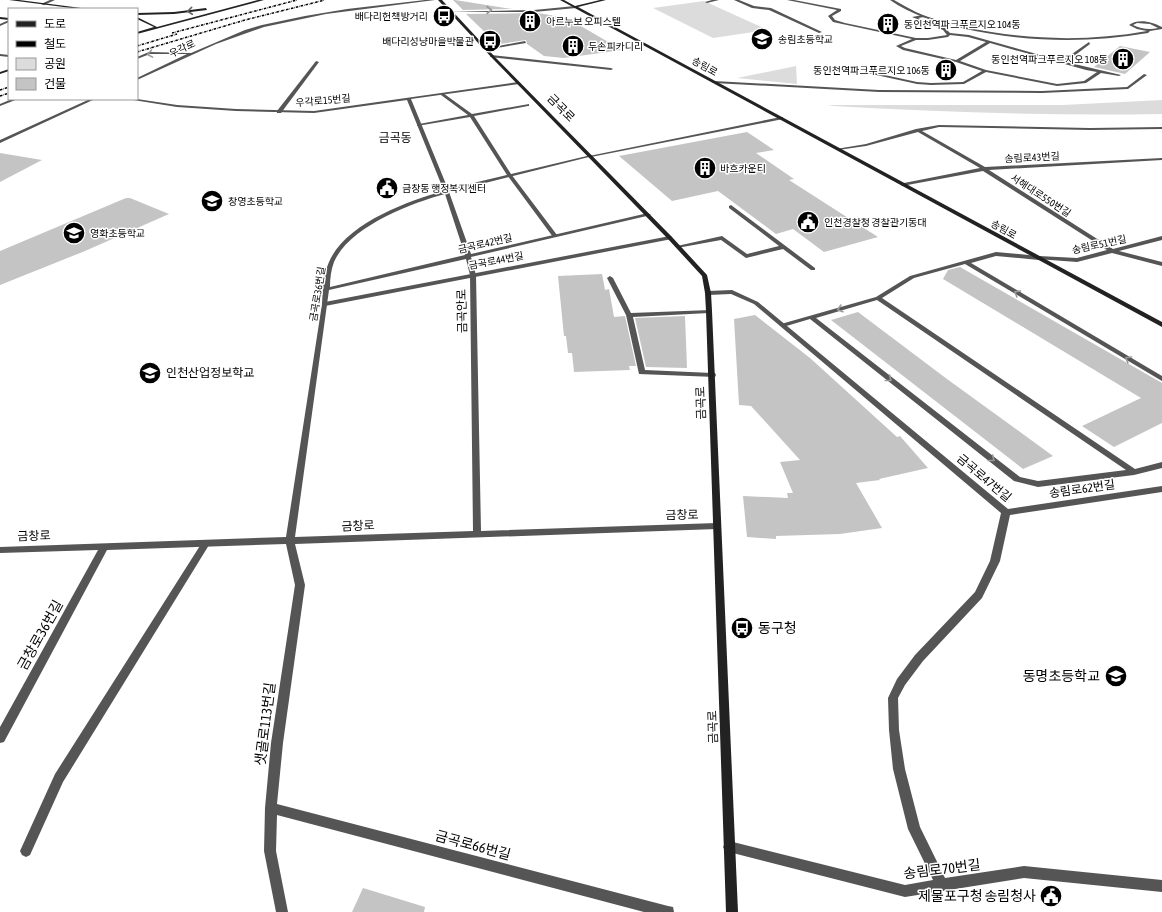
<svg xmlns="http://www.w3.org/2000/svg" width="1162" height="912" font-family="'Asap Condensed','Noto Sans KR',sans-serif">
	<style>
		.green { fill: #dcdcdc }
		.building { fill: #c4c4c4 }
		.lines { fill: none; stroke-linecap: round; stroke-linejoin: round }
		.lane { fill: #555; fill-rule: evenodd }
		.street { fill: #555; fill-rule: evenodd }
		.secondary { fill: #222; fill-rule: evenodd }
		.rail { stroke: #000; stroke-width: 1.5; stroke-dasharray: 2.5 1 0.5 1; stroke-linecap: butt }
		.oneway { stroke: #999 }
		.oneway2 { stroke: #646464 }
		.labels { text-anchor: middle; stroke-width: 3; stroke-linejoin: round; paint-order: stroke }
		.far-poi-label { font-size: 10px; fill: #000; stroke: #fff; text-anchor: start }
		.far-street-label { font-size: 10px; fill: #000; stroke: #fff }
		.street-label { font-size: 12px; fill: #000; stroke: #fff }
		.far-quarter-label { font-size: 12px; fill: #000; stroke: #fff }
		.poi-label { font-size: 12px; fill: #000; stroke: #fff; text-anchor: start }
		.near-poi-label { font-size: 14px; fill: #000; stroke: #fff; text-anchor: end }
		.near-street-label { font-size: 14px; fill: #000; stroke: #fff }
	</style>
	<rect width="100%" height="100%" fill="#fff"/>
	<g class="green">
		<path d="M704,1L768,30L713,38L653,8Z"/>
		<path d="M796,66L797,84L737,78Z"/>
		<path d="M1162,100V114C1052,116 942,112 833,106L828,105H1063Z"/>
	</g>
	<g class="building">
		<path d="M453,0H455L512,9L463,10Z"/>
		<path d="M538,13L567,18L622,50L564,58L544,56L527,44L526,40L500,44L493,37H490L466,14Z"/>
		<path d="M1120,46L1150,52L1125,74L1094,67Z"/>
		<path d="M747,132L774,150L756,153L794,179L789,180L878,237L824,252L793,229L776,234L718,191L672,201L619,156Z"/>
		<path d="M0,153L42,160L0,182Z"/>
		<path d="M126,198H130L169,214L85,251L0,285V251Z"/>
		<path d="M960,267L1162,383V423L1114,447L1082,426L1141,398L943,279L948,270Z"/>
		<path d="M602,274L605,290L609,289L614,317L625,316L636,366H629L630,370L574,372L572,353H568L566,336H564L558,276Z"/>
		<path d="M858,312L947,379L1053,456L1023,469L831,320Z"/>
		<path d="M755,315L810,358L897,437L900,436L928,468L879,479L880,480L856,483L882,528L840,534L776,536V539L747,537L743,496L788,498L787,493H793L780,462L800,460L751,406L739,405L734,319Z"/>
		<path d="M685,316L687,368L646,367L635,318Z"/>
		<path d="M363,888L425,907L424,912H352Z"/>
	</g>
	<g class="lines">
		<g class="lane">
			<path d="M712,0H719L707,3L705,2Z"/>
			<path d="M734,0H739L754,6L771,8L822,32L819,33L769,10L752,8Z"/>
			<path d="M787,0H794L841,9V11L832,16L835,20L845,23L916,38H928L947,35L943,30L912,17L923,15L924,17L918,18L945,28L950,33L969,35L1062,61L1089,42L1090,44L1066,62L1121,75L1119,76L1101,73L1086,83L1057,86L986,72L964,84L931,85L917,84L858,71L857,69L917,82L931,83L963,82L982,71L956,62L903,50L896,46L912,39L833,22L828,16L837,10ZM950,35L968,37L986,42L956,60L905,48L901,46L916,40H928L948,37ZM990,43L1086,70L1097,72L1084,81L1057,84L986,70L960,61Z"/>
			<path d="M9,20V22L0,26V24Z"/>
			<path d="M525,41L526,43L485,50L483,49Z"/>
			<path d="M0,54L9,55V57L0,56Z"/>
			<path d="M491,55L611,68L613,69L611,70L490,57Z"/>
			<path d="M316,61L319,62L281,113H277V111Z"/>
			<path d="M1144,74L1147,75L1128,89L1042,93L879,92L714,83L712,82L714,81L879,90L1042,91L1127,87Z"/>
			<path d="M441,93H443L472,114L529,104V106H528L474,116L511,174L557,235V237H553L507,175L470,117L417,126V125L419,124L468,115L441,95Z"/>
			<path d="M781,117H783V119L591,157L589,156Z"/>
			<path d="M731,205L815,268V270H811L783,249L746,258L721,240L677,248V246L722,236L747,254L779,246L729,208V206Z"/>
			<path d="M670,236L672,237V239L325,306L322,304L325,302Z"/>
			<path d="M996,252L1039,256L1042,258L1039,260L996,256L971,263L1162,376V381L965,264L914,278L882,298L1135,469L1162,462V468L1134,475L1038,487L1014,481L810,319L783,327L780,325L781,324L876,297L910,276ZM877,300L1126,470L1038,481L1020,477L816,318Z"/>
			<path d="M610,276L613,278L631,313L711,310V312L709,313L633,317L645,370L712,373H715L716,375L715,377L639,374L626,315L607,278Z"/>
			<path d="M206,540L209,541L210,543L209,545L63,782L30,855L26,857L22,855L20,851L55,774L203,541Z"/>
		</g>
		<g class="street">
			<path d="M50,0H55L44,5L41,4Z"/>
			<path d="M425,0H435L326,14L264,27L216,44L137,80V78L187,54H150L137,59V57L149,52L191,53L245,30L262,25L305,16L347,9Z"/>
			<path d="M890,0H894C901,4 908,8 916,12C931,19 949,23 965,27C1024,40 1087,42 1147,31L1137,29L1129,25C1139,18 1152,22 1162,27V29L1150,31L1148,33C1086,44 1022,42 961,28C936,22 911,15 890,0ZM1137,23L1150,24L1158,28C1150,30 1141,29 1133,25Z"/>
			<path d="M575,6L576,8L534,12H448L534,10Z"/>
			<path d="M518,82L519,84L411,99L448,189L591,155L593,156L449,192L471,254L648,213L651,215L471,257L476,275L481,531L717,523L720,524L721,526L720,528L717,529L295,544L305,585L283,743L277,804L668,906L673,907L674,912H644L277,815L276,851L288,912H276L264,851L265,808L271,743L295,585L286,544L107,550L4,742L0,743V727L98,550L0,553V547L286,537L322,304C323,290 323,275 329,262C345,224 407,201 444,191L407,100L314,113L236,111L177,107L127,99H137L177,105L236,109L314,111ZM445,194L465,255L330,287C330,278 331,270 334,262C349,227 411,203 445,194ZM466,259L470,275L473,531L295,537L329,290Z"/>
			<path d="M12,99H18L0,106V104Z"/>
			<path d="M90,99H95L0,143V140Z"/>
			<path d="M939,125L1090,128L1162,127V129L1090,130L939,127L922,131L985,167L1162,158V160L989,170L1113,249L1162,236V240L1119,251L1162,262V266L1112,253L1077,262L1037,259L1036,258L1039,256L1077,258L1107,250L983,171L902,186L901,185L904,183L980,168L918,132L866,146L838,150L836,149L866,144L916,129Z"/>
			<path d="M732,290L758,302L1008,509L1162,486V492L1010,515L1000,561L982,598L923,661L905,685L898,698L899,730L905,769L920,827L945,878L1024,866L1162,880V892L1024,878L905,897L725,851L723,847L725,843L729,841L905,885L933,880L908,829L893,769L889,730L888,698L897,679L915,655L975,592L990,561L1001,513L754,304L731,294L708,295L705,293L708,291Z"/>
		</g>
		<g class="secondary">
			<path d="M9,0H19L89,9H79Z"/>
			<path d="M258,0H264L137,34V32L154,27L137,19V17L157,27Z"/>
			<path d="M438,0H442L495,57L672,237L707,275L711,293L712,311L738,912H726L706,311L705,293L702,276L668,239L493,59Z"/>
			<path d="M560,0H564L575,6L600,0H606L578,7L1162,322V327Z"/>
			<path d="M206,8L207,10L174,14L137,15V13L174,12Z"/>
			<path d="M0,17L9,18V20L0,19Z"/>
			<path d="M9,69V71L0,74V72Z"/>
		</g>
		<g class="rail">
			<path d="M172,33L297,0"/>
			<path d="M137,46L177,34"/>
			<path d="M137,52L245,20L325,0"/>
			<path d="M0,90L9,87"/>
			<path d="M0,96L9,93"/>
		</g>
	</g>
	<defs><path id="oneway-chevron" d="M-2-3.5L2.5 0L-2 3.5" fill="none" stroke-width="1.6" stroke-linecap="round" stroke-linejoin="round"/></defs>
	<g class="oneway">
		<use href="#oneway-chevron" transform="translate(489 10)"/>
		<use href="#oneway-chevron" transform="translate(150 54) rotate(170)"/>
		<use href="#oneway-chevron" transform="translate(1017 293) rotate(-149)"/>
		<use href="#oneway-chevron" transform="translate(840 309) rotate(164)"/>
		<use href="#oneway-chevron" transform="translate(1128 359) rotate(-149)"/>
		<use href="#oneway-chevron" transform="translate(889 379) rotate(38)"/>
		<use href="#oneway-chevron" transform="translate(992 459) rotate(38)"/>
	</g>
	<use class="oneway2" href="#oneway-chevron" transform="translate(190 11) rotate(174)"/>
	<defs>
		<g id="bus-disc" transform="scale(1.15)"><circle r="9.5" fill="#000" stroke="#fff"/><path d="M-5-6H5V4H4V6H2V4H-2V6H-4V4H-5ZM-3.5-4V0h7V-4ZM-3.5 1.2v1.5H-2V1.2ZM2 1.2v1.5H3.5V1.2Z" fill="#fff"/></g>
		<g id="building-disc" transform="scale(1.15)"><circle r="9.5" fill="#000" stroke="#fff"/><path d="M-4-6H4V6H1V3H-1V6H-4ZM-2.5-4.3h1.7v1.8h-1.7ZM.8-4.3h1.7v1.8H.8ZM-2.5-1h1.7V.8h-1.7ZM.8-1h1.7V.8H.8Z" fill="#fff"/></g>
		<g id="school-disc" transform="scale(1.15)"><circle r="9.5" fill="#000" stroke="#fff"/><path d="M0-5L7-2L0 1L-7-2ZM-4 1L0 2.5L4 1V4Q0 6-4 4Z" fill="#fff"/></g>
		<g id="civic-disc" transform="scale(1.15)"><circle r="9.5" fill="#000" stroke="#fff"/><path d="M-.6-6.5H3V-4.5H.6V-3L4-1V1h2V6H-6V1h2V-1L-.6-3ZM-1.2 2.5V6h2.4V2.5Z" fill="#fff"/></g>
	</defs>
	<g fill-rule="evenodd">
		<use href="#bus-disc" x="444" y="16"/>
		<use href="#building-disc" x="530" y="21"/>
		<use href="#building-disc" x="888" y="24"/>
		<use href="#school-disc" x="762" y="39"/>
		<use href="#bus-disc" x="490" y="41"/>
		<use href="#building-disc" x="573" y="46"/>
		<use href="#building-disc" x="1123" y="59"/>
		<use href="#building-disc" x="946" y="70"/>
		<use href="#building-disc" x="705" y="168"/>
		<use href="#civic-disc" x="387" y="188"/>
		<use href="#school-disc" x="212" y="201"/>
		<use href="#civic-disc" x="808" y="222"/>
		<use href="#school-disc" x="74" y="233"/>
		<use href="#school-disc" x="150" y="373"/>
		<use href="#bus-disc" x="742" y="628"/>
		<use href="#school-disc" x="1116" y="676"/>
		<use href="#civic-disc" x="1051" y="896"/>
	</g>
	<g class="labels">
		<g class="far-poi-label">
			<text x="428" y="20" text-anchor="end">배다리헌책방거리</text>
			<text x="546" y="25">아르누보 오피스텔</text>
			<text x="904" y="28">동인천역파크푸르지오 104동</text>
			<text x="778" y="43">송림초등학교</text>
			<text x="474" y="45" text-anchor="end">배다리성냥마을박물관</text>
			<text x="588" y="50">두손피카디리</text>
			<text x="1108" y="63" text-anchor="end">동인천역파크푸르지오 108동</text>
			<text x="930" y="74" text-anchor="end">동인천역파크푸르지오 106동</text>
			<text x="720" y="172">바흐카운티</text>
			<text x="402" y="192">금창동 행정복지센터</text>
			<text x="228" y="205">창영초등학교</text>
			<text x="824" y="226">인천경찰청 경찰관기동대</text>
			<text x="90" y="237">영화초등학교</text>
		</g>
		<g class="far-street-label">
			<text transform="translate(182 48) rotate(-25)" y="4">우각로</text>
			<text transform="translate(705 66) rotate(29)" y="4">송림로</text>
			<text transform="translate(323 100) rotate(-5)" y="4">우각로15번길</text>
			<text transform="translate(1032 157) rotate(-3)" y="4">송림로43번길</text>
			<text transform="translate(1041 195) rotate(33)" y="4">서해대로550번길</text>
			<text transform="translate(1004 229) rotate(29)" y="4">송림로</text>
			<text transform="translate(485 243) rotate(-13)" y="4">금곡로42번길</text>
			<text transform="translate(1099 244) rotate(-12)" y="4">송림로51번길</text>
			<text transform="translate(496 260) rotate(-11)" y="4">금곡로44번길</text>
			<text transform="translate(317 294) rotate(-81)" y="4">금곡로36번길</text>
		</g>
		<g class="street-label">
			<text transform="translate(561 108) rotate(45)" y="4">금곡로</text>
			<text transform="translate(462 311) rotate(-91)" y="4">금곡안로</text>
			<text transform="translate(701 403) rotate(-92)" y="4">금곡로</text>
			<text transform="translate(984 478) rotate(40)" y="4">금곡로47번길</text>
			<text transform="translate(1082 489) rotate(-8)" y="4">송림로62번길</text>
			<text transform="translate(682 515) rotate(-1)" y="4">금창로</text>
			<text transform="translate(358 526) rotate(-3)" y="4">금창로</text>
			<text transform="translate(34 536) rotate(-2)" y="4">금창로</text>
			<text transform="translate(713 727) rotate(-92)" y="4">금곡로</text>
		</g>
		<g class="far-quarter-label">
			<text x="395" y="142">금곡동</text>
		</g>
		<g class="poi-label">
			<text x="166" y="377">인천산업정보학교</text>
		</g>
		<g class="near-poi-label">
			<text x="758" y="633" text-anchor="start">동구청</text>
			<text x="1100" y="681">동명초등학교</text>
			<text x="1036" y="901">제물포구청 송림청사</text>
		</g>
		<g class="near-street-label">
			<text transform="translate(40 635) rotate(-61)" y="5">금창로36번길</text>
			<text transform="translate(265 724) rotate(-83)" y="5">샛골로113번길</text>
			<text transform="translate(473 845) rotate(15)" y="5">금곡로66번길</text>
			<text transform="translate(942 869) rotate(-7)" y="5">송림로70번길</text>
		</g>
	</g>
	<rect x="8" y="8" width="130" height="92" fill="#ffffff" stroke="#999999"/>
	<rect x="16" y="21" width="20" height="6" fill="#222222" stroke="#999999"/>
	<text x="44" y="28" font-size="12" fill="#000000">도로</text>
	<rect x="16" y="41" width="20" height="6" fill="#000000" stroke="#999999"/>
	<text x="44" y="48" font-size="12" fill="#000000">철도</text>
	<rect x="16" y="58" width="20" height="12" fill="#dcdcdc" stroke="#999999"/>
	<text x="44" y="68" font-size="12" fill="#000000">공원</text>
	<rect x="16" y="78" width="20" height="12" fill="#c4c4c4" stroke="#999999"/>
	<text x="44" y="88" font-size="12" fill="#000000">건물</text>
</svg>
